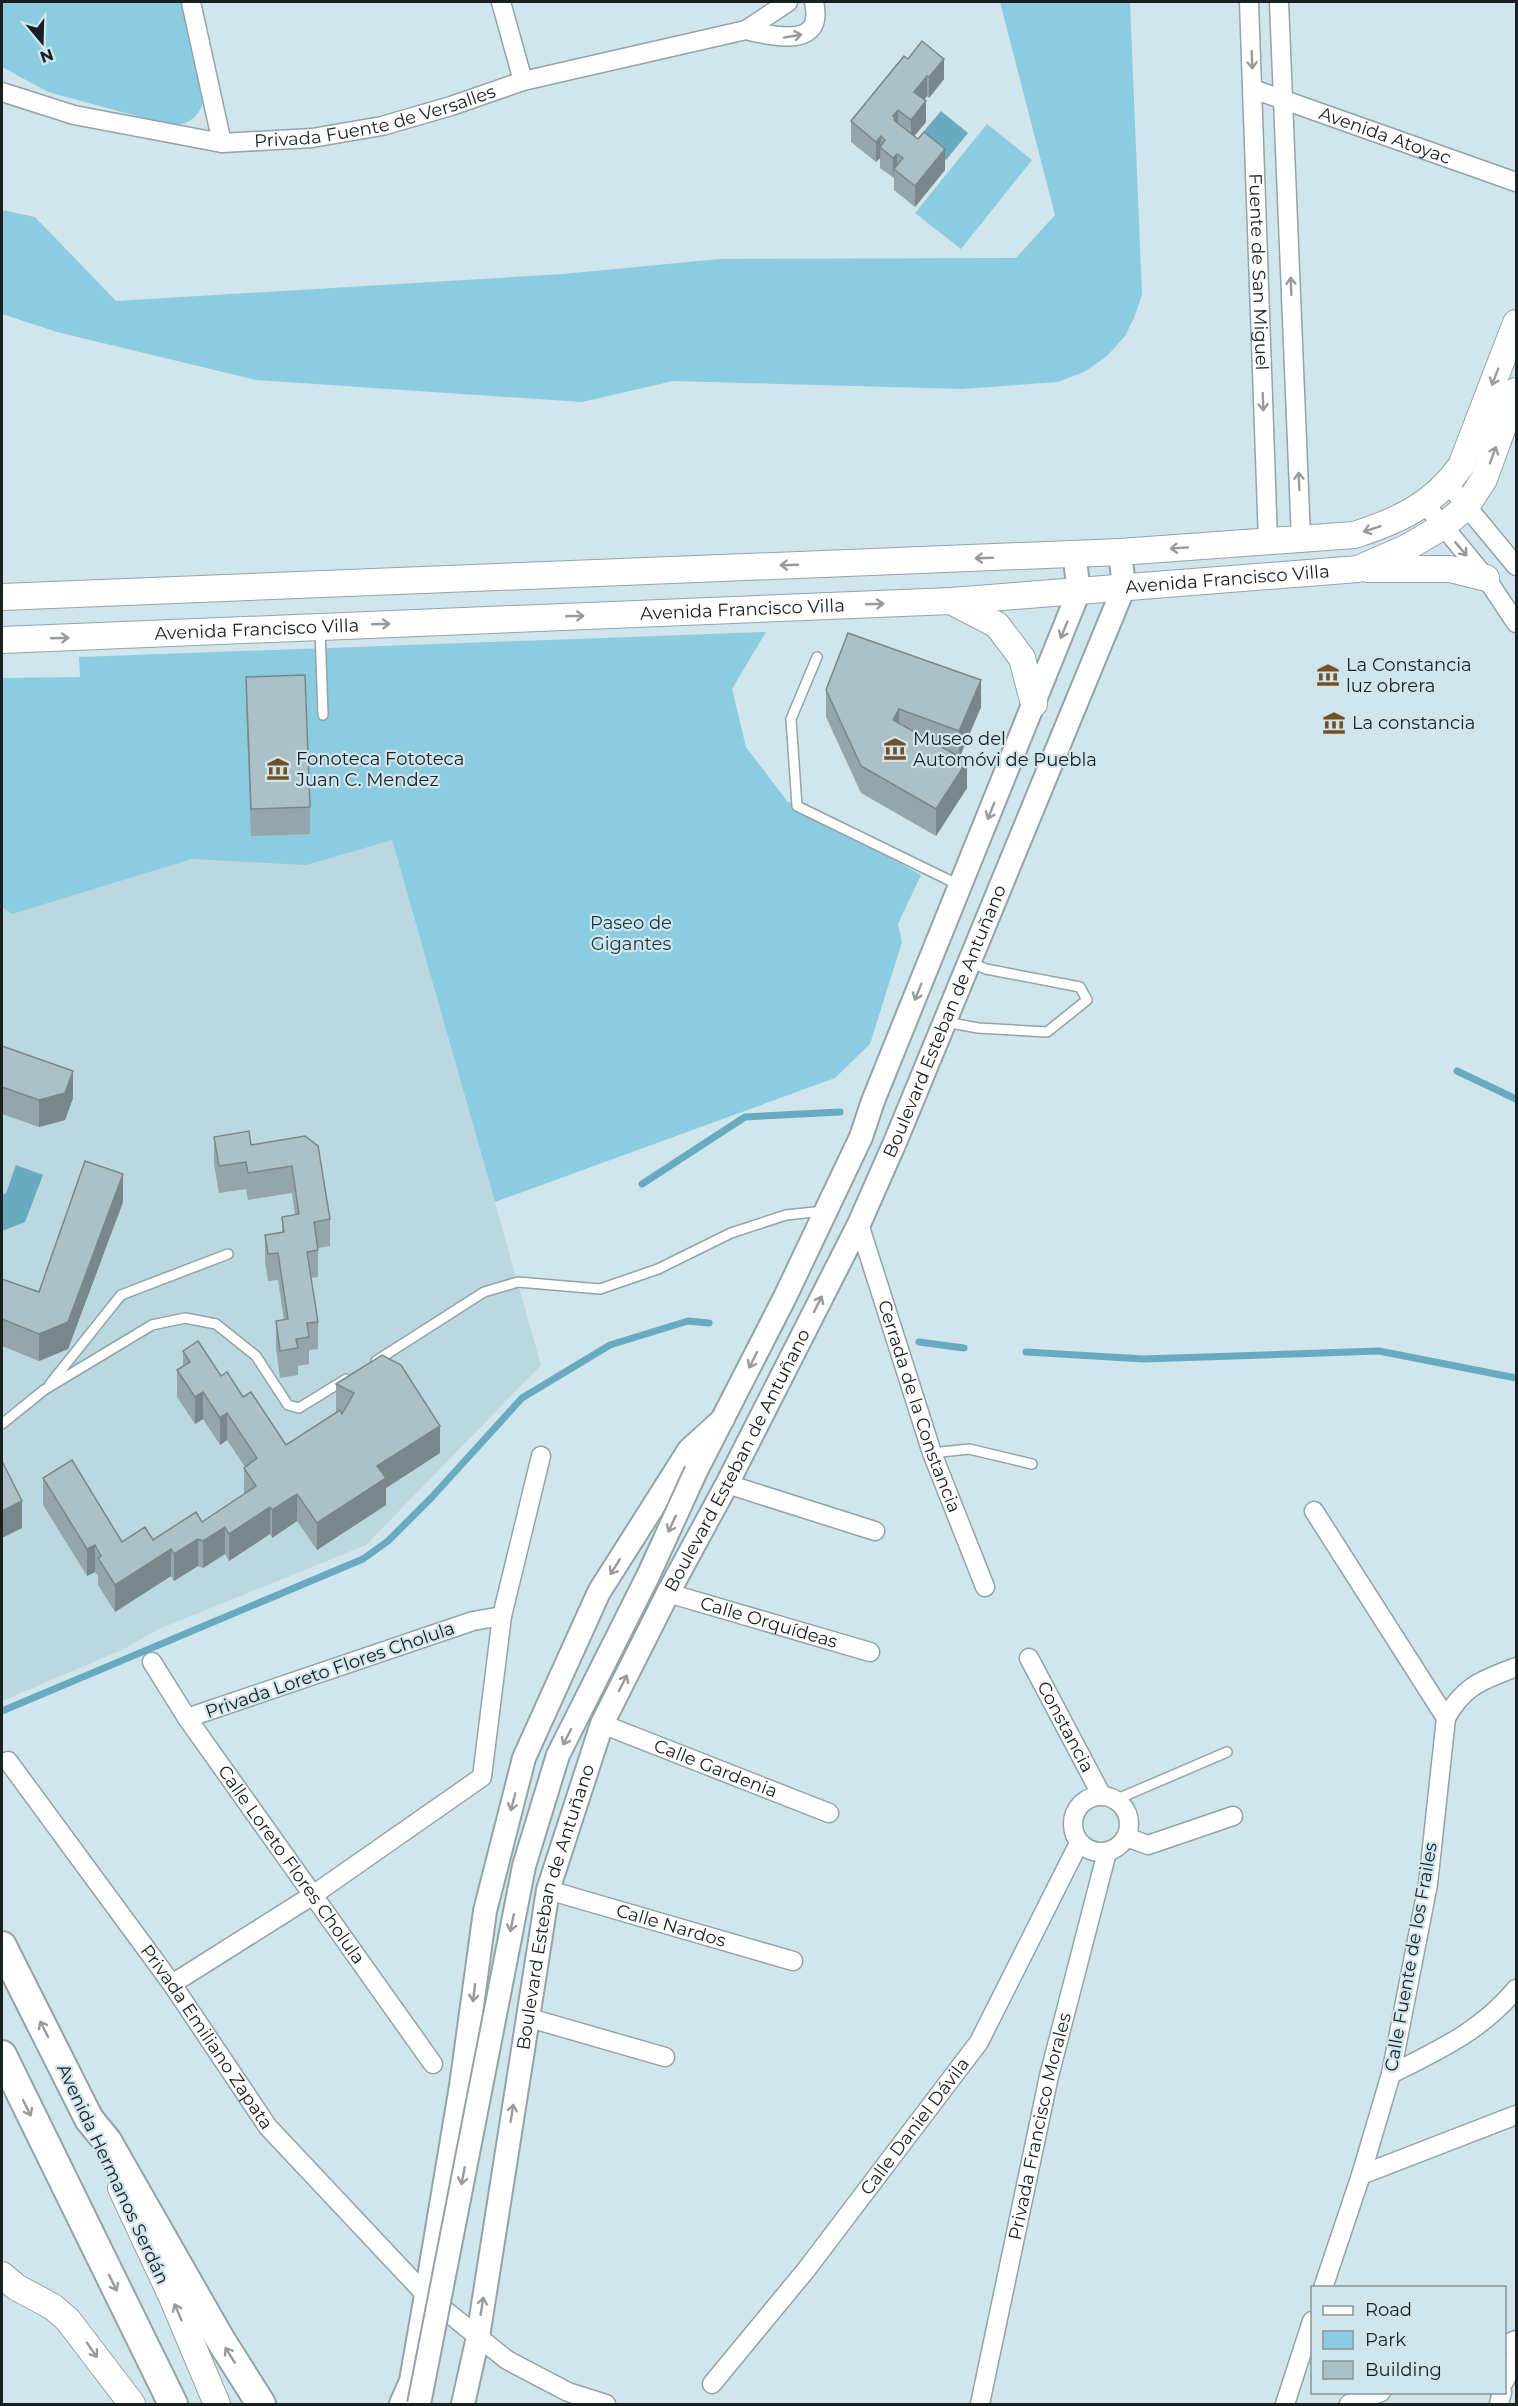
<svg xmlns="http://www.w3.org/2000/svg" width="1518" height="2406" font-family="Montserrat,sans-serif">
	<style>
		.built { fill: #bbd8e1 }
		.green { fill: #8ccce0 }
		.water { fill: #68abc0 }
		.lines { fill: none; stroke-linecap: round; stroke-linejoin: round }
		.stream { stroke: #68abc0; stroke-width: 7 }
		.service-casing { stroke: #91a4ab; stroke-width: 12 }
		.minor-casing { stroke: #91a4ab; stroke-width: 21 }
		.tertiary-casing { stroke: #91a4ab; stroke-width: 26 }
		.secondary-casing { stroke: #91a4ab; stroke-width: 28 }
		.primary-casing { stroke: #91a4ab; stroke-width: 32 }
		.service { stroke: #fff; stroke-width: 9 }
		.minor { stroke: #fff; stroke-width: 18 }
		.tertiary { stroke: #fff; stroke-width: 22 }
		.secondary { stroke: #fff; stroke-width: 26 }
		.primary { stroke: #fff; stroke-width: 28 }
		.tertiary-bridge-casing { stroke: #91a4ab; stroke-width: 26; stroke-linecap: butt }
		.tertiary-bridge { stroke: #fff; stroke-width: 22 }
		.wall { fill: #94a6ab }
		.shaded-wall { fill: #78878b }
		.building { fill: #acc1c7; stroke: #78878b; stroke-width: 1.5 }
		.oneway { stroke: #979b9c }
		.labels { text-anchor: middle; stroke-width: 4.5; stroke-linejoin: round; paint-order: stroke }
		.street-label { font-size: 18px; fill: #182022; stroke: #d0e5ec }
		.poi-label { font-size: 18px; fill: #182022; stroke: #d0e5ec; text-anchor: start }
		.park-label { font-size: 18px; fill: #163741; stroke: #d0e5ec }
	</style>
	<rect width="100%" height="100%" fill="#d0e5ec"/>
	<path class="built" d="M392,840L541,1365L366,1545L159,1629L124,1649L2,1701V907L192,859Z"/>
	<g class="green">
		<path d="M2,2H185L204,100C199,117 188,126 170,125L48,92L2,67Z"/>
		<path d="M1000,2H1130L1142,295L1134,318L1125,336L1107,356L1086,371L1058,382L962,389L673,381L582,402L256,380L57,332L2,314V210L35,217L116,301L563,274L720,259L1016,258L1055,215Z"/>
		<path d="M987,124L1032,160L961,249L915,213Z"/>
		<path d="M766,632L732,689L746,747L787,801L921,875L898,924L902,942L870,1044L835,1078L495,1202L392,840L306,865L192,859L12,914L2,907V678L80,677L79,657Z"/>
	</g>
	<g class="water">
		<path d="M941,111L968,133L946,160L919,137Z"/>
		<path d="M16,1165L43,1175L25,1222L2,1231V1195L6,1193Z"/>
	</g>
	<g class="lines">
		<g class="stream">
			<path d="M1457,1071L1516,1099"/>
			<path d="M642,1184L745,1117L840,1112"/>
			<path d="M919,1342L964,1348"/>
			<path d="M1026,1352L1144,1359L1379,1351L1516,1378"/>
			<path d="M2,1711L363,1559L388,1541L432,1497L522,1398L610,1345L688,1321L709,1323"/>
		</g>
		<g class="service-casing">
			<g id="service">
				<path d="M320,629L323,715"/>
				<path d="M817,657L791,719L797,806L961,886"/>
				<path d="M945,1022L978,1028L1047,1032L1087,1000L1080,987L986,969L969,962"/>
				<path d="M376,1361L484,1292L518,1282L600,1289L658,1269L731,1233L786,1215L824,1211"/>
				<path d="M50,1384L121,1295L228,1254"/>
				<path d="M2,1424L44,1390L152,1325L185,1318L216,1324L256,1356L288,1405L299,1408L346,1379"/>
				<path d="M932,1453L969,1449L1032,1464"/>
				<path d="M1115,1800L1227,1752"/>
			</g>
		</g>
		<g class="minor-casing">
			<g id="minor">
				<path d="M191,2L222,143"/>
				<path d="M501,2L523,81"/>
				<path id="s1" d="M1249,2L1268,541"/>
				<path d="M1279,2L1301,539"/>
				<path d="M746,30C773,36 825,50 814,2"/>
				<path id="s2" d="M1253,89L1516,182"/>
				<path id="s3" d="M2,92L74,115L222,143L312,138L382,126L451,106L523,81L746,30L788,2"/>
				<path d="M1448,484L1516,566"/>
				<path d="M1425,504L1486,578L1516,623"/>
				<path id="s4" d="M859,1224L932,1453L985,1587"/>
				<path d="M727,1484L875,1531"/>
				<path d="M1314,1511L1446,1718L1428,1884L1391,2074L1361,2175L1323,2288"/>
				<path id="s5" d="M668,1593L870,1652"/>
				<path d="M502,1616L541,1456"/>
				<path id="s6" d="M1029,1658L1102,1796"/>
				<path id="s7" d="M152,1662L187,1718L433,2064"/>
				<path d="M1446,1718C1464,1685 1483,1680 1516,1667"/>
				<path id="s8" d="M602,1724L829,1813"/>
				<path id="s9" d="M8,1761L172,1984L268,2127L426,2295L507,2360L568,2392L606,2404"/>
				<circle cx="1101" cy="1824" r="28"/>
				<path d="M1126,1837L1148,1845L1233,1816"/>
				<path id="s10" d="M548,1890L793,1961"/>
				<path d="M172,1984L313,1895L482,1777L502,1616L473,1621L187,1718"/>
				<path d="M526,2017L665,2057"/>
				<path d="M1391,2074C1439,2050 1481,2031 1516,1989"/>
				<path d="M1361,2175L1516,2115"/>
				<path d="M1504,2345L1516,2340"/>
				<path d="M1504,2382L1516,2356"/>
				<path id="s11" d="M712,2384L806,2270L979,2042L1079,1843"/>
				<path id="s12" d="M980,2404L1049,2076L1107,1852"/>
				<path d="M1285,2404L1312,2321"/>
				<path d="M1349,2404L1381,2392"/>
				<path d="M1499,2404L1502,2392"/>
			</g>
		</g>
		<g class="tertiary-casing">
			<g id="tertiary">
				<path d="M696,1471L785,1297L861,1137L873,1101L1079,591L1074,554"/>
				<path d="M401,2404L411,2381L426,2295L461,2086L485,1911L524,1758L599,1592L689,1450L723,1419"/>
				<path id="s13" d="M463,2404L478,2337L548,1890L602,1724L668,1593L727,1484L859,1224L896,1140L1124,587L1120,552"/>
			</g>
		</g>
		<g class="secondary-casing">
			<g id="secondary">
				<path d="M1368,569H1450L1486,578"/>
				<path d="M2,597L1120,552L1354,535C1398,521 1433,505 1461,466L1516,323"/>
				<path d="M951,601L997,625L1022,658L1034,704"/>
				<path id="s14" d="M2,640L951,601L1358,569L1406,548L1442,527L1466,507L1484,479L1516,391"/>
				<path d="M121,2188L172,2297L217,2404"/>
				<path d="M2,2275L16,2287L53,2307L68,2320L132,2404"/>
			</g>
		</g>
		<g class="primary-casing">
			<g id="primary">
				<path d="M2,1946L89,2119L107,2141L220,2339L261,2404"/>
				<path d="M2,2055L173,2404"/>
			</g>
		</g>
		<use href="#service" class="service"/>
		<use href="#minor" class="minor"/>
		<use href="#tertiary" class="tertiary"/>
		<use href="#secondary" class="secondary"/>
		<use href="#primary" class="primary"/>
		<g class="tertiary-bridge-casing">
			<path id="tertiary-bridge" d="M419,2404L524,1866L558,1755L648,1576L696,1471"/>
		</g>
		<use href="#tertiary-bridge" class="tertiary-bridge"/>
	</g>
	<g class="wall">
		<path d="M908,59L944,79L929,98L927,96L924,100L926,122L914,136L945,170L915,207L894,190V178L880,168V158L876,162L851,142V121Z"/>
		<path d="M246,677L310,807V834L251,836L246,704Z"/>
		<path d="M826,690L981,707L960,757L967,788L936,836L861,793L826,717Z"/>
		<path d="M2,1046L73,1098L65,1120L39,1127L2,1114Z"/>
		<path d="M305,1136L330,1219V1246L318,1248V1277L311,1278L318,1322V1349L309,1350V1364L298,1366V1375L280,1378L276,1348V1321L284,1320L278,1280L268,1281L265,1262V1235L282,1232V1217L295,1215L292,1193L248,1200L246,1189L219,1193L214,1164V1137L251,1145Z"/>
		<path d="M123,1202L68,1349L39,1361L2,1346V1279L39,1292Z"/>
		<path d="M183,1351L221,1376L243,1397L286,1445L337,1412L336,1411V1384L382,1355L440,1453L386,1488V1505L317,1550L297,1521L272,1538L270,1534L229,1561L225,1554L203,1568L198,1566L174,1581L171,1576L115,1612L98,1585V1576L95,1572L87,1576L43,1505V1478L122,1542L153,1540L202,1522L244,1495V1468L245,1467L227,1440L220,1445L203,1419L195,1424L177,1397V1370L183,1366Z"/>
	</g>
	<g class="shaded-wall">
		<path d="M944,59V79L929,98V77Z"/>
		<path d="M927,76V96L914,113V92Z"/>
		<path d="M926,101V122L911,140V120Z"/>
		<path d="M898,110V130L893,116Z"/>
		<path d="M881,136L880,158L876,162V142Z"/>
		<path d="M945,149V170L915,207V186Z"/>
		<path d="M897,154V172L894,169L893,179V158Z"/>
		<path d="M981,680V707L959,758V731Z"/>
		<path d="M899,709V737L893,720Z"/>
		<path d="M967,761V788L936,836V809Z"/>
		<path d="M73,1071V1098L65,1120L39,1127V1100Z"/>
		<path d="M123,1174V1202L68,1349L39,1361V1334Z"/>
		<path d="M203,1392V1419L195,1424V1397Z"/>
		<path d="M227,1413V1440L220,1445V1418Z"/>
		<path d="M440,1426V1453L386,1488V1505L317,1550V1523L377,1466Z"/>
		<path d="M297,1494V1521L272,1538V1510Z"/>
		<path d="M22,1501V1528L2,1538V1511Z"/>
		<path d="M270,1507V1534L229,1561V1534Z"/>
		<path d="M225,1527V1554L203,1568V1541Z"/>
		<path d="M198,1539V1566L174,1581V1554Z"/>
		<path d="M95,1545V1572L87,1576V1549Z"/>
		<path d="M171,1549V1576L115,1612V1585Z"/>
	</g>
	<g class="building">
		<path d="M922,41L944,59L929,77L927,76L914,92L926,101L911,120L898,110L893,116L895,118L894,120L918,139L924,132L945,149L915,186L894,169L903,158L897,154L893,158L880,147L885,140L881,136L876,142L851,121L904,56L908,59Z"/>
		<path d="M848,633L981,680L959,731L899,709L893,720L967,761L936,809L861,766L826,690Z"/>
		<path d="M305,675L310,807L251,809L246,677Z"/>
		<path d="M2,1046L73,1071L65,1093L39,1100L2,1087Z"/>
		<path d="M249,1131L251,1145L305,1136L318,1146L330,1219L314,1222L318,1250L307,1252L318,1322L307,1323L309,1337L296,1339L298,1348L280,1351L276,1321L288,1319L278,1253L268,1254L265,1235L284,1232L282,1217L299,1214L292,1166L248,1173L246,1162L219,1166L214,1137Z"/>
		<path d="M85,1161L123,1174L68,1322L39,1334L2,1319V1279L39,1292Z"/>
		<path d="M198,1341L221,1376L227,1372L243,1397L251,1392L286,1445L340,1410L342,1414L354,1393L336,1384L382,1355L401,1365L440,1426L377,1466L386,1478L317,1523L297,1494L272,1510L270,1507L229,1534L225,1527L203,1541L198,1539L174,1554L171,1549L115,1585L98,1558L101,1556L95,1545L87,1549L43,1478L72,1460L122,1542L145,1527L153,1540L196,1512L202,1522L256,1486L244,1468L257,1458L227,1413L220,1418L203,1392L195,1397L177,1370L190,1362L183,1351Z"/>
		<path d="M2,1461L22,1501L2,1511Z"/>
	</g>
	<defs><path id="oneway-shaft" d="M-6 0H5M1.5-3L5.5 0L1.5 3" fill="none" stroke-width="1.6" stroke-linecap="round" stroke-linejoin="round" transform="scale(1.5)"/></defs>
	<g class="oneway">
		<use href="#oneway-shaft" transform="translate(793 36) rotate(-10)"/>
		<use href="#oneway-shaft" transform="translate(1252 60) rotate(88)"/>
		<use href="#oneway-shaft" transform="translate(1291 286) rotate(-92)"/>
		<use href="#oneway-shaft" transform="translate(1495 377) rotate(111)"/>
		<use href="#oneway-shaft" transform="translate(1263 402) rotate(88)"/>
		<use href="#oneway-shaft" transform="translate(1493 455) rotate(-70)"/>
		<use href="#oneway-shaft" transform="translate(1299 481) rotate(-92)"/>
		<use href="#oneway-shaft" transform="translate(1372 529) rotate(162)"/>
		<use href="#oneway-shaft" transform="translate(1179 548) rotate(176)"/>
		<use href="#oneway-shaft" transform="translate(1461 549) rotate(50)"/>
		<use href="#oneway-shaft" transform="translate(984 558) rotate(178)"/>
		<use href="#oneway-shaft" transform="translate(789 565) rotate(178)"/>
		<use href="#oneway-shaft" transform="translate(875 604) rotate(-2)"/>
		<use href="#oneway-shaft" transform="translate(575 616) rotate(-2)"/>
		<use href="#oneway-shaft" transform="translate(381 624) rotate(-2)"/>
		<use href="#oneway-shaft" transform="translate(1064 630) rotate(112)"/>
		<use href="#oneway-shaft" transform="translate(60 638) rotate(-2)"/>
		<use href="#oneway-shaft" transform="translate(991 811) rotate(112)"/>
		<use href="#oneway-shaft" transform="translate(918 992) rotate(112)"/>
		<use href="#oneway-shaft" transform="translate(818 1304) rotate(-63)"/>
		<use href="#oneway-shaft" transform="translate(753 1360) rotate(117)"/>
		<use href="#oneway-shaft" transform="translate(672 1524) rotate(115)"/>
		<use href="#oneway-shaft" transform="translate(615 1567) rotate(122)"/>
		<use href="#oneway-shaft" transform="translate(623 1683) rotate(-63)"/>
		<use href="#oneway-shaft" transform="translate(567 1737) rotate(117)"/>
		<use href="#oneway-shaft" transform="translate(513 1802) rotate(105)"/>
		<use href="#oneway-shaft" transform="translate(512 1923) rotate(102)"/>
		<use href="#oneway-shaft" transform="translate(474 1993) rotate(97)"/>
		<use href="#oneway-shaft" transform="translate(44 2029) rotate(-117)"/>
		<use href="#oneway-shaft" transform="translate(27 2108) rotate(64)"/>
		<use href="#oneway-shaft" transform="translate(512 2113) rotate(-81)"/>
		<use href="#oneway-shaft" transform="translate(463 2176) rotate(101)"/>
		<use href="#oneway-shaft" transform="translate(113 2283) rotate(64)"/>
		<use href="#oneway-shaft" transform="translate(482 2306) rotate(-81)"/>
		<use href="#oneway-shaft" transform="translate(178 2312) rotate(-113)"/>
		<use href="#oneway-shaft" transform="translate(92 2350) rotate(55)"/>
		<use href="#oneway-shaft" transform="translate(230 2355) rotate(-122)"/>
	</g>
	<defs>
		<g id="museum-bare" transform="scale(1.8)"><path d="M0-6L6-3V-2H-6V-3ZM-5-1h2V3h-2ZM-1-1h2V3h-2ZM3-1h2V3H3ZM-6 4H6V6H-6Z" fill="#725028" stroke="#d0e5ec" stroke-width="2.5" paint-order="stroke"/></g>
	</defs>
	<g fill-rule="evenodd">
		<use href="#museum-bare" x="1328" y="675"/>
		<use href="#museum-bare" x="1334" y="723"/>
		<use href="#museum-bare" x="895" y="749"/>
		<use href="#museum-bare" x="278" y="769"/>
	</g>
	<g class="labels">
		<g class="street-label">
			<text dy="6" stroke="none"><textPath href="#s3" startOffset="382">Privada Fuente de Versalles</textPath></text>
			<text dy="6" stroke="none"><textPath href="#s2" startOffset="140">Avenida Atoyac</textPath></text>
			<text dy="6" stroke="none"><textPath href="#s1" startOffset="270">Fuente de San Miguel</textPath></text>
			<text dy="6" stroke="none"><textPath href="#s14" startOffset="1227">Avenida Francisco Villa</textPath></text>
			<text dy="6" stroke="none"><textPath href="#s14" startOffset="741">Avenida Francisco Villa</textPath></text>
			<text dy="6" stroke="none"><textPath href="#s14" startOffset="255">Avenida Francisco Villa</textPath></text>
			<text dy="6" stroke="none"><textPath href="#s13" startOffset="1478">Boulevard Esteban de Antuñano</textPath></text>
			<text dy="6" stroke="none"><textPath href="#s4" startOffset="192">Cerrada de la Constancia</textPath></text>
			<text dy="6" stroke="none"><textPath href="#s13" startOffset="992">Boulevard Esteban de Antuñano</textPath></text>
			<text dy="6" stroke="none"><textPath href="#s5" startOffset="105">Calle Orquídeas</textPath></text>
			<text transform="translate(330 1670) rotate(-19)" y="6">Privada Loreto Flores Cholula</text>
			<text dy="6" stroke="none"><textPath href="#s6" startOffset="78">Constancia</textPath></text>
			<text dy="6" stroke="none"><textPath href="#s8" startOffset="122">Calle Gardenia</textPath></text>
			<text dy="6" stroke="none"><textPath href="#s7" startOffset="246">Calle Loreto Flores Cholula</textPath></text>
			<text dy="6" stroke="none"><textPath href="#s13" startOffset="506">Boulevard Esteban de Antuñano</textPath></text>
			<text dy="6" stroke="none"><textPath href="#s10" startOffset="128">Calle Nardos</textPath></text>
			<text transform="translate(1411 1957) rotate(-80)" y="6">Calle Fuente de los Frailes</text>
			<text dy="6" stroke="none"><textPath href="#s9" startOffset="340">Privada Emiliano Zapata</textPath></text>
			<text dy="6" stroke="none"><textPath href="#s11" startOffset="328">Calle Daniel Dávila</textPath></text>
			<text dy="6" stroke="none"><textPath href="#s12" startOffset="284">Privada Francisco Morales</textPath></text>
			<text transform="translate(113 2174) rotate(65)" y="6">Avenida Hermanos Serdán</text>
		</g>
		<g class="poi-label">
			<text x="1346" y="671">La Constancia<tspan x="1346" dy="21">luz obrera</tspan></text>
			<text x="1352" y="729">La constancia</text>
			<text x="913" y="745">Museo del<tspan x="913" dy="21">Automóvi de Puebla</tspan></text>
			<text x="296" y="765">Fonoteca Fototeca<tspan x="296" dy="21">Juan C. Mendez</tspan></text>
		</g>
		<g class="park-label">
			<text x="631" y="929">Paseo de<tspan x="631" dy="21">Gigantes</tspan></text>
		</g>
	</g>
	<rect width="1518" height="2406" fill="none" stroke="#182022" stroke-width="6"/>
	<rect x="1311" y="2286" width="195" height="108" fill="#d0e5ec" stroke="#86969b" stroke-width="1.5"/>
	<rect x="1323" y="2306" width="30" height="9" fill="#ffffff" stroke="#86969b" stroke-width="1.5"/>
	<text x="1365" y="2316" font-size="18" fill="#182022">Road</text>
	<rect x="1323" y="2331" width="30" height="18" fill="#8ccce0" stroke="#86969b" stroke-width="1.5"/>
	<text x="1365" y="2346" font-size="18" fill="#182022">Park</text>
	<rect x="1323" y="2361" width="30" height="18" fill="#acc1c7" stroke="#86969b" stroke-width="1.5"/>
	<text x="1365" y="2376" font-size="18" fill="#182022">Building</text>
	<g transform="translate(42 42) rotate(161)" stroke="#d0e5ec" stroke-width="4.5" paint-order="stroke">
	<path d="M0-4.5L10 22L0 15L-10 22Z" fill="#182022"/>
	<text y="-9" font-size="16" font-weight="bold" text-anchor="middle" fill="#182022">N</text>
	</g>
</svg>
